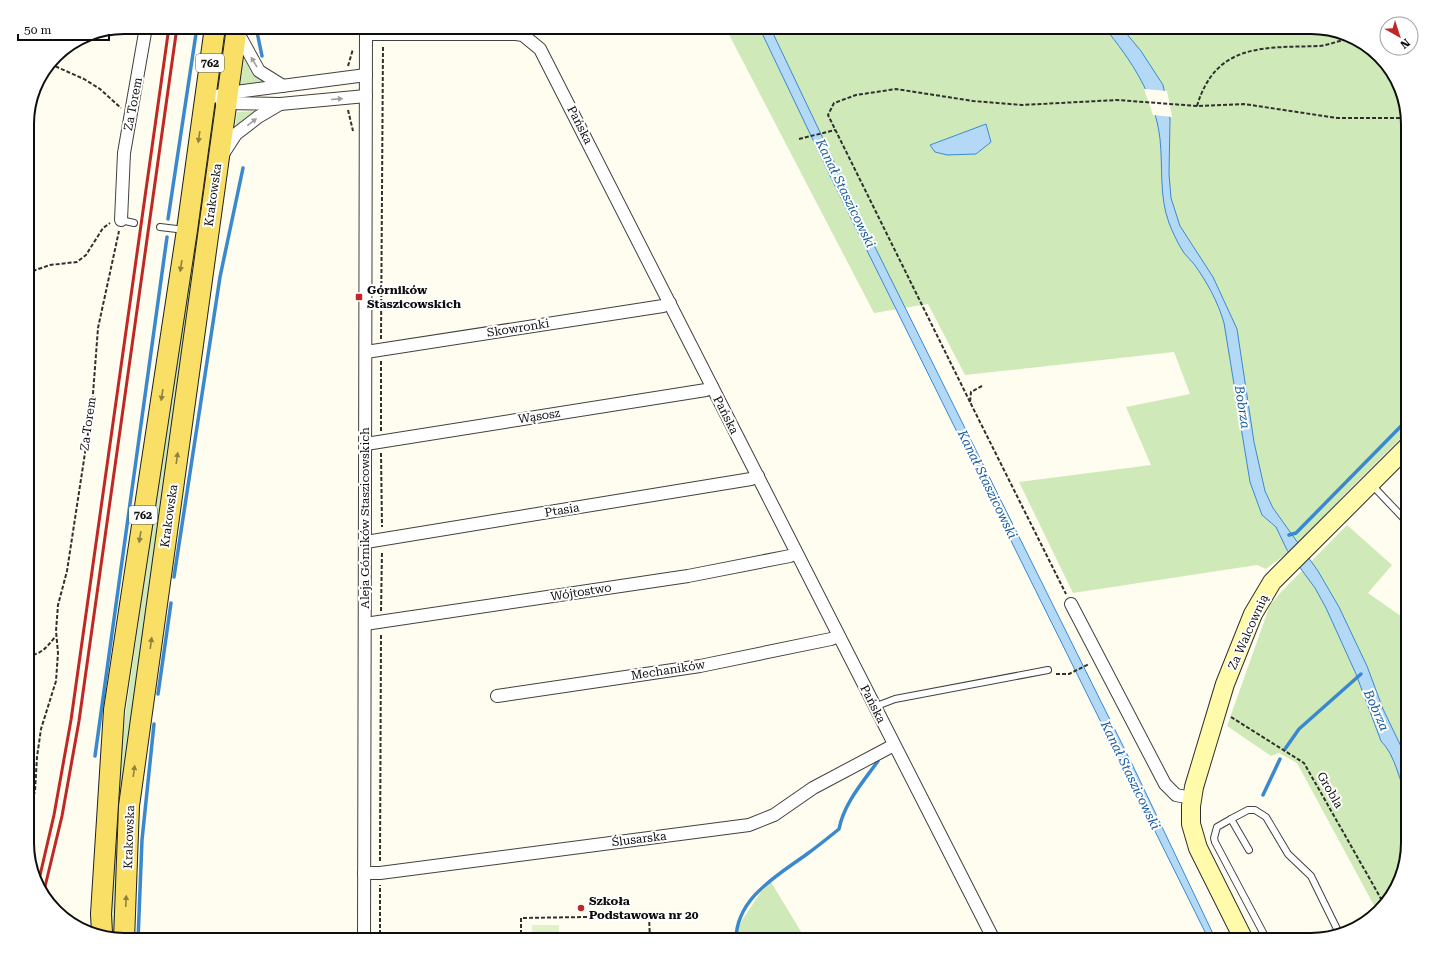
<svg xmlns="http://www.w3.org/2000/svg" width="1435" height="967" font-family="'Roboto Serif',serif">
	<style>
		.green { fill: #cfeab8 }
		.pitch { fill: #e1f1ca }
		.water { fill: #b4d9f6; stroke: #3a89ce }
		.pier { fill: #fffdef }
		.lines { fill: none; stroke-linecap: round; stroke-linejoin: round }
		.stream { stroke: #3a89ce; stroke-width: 3.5 }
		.service-casing { stroke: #414141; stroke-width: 8 }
		.minor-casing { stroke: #414141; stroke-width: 14 }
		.secondary-casing { stroke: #303030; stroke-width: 20 }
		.primary-casing { stroke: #1f1f1f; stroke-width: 22 }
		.path { stroke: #303030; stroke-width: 2; stroke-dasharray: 4 2; stroke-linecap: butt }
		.service { stroke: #fff; stroke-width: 6 }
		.minor { stroke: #fff; stroke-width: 12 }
		.secondary { stroke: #fffbaa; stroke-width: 18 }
		.primary { stroke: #f9df65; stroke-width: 20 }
		.rail { stroke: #bf2825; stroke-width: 3 }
		.oneway { fill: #9f9f9f }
		.oneway2 { fill: #8f813e }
		.poi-dot { fill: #bf2825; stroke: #fff; stroke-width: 1.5 }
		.labels { text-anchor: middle; stroke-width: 4; stroke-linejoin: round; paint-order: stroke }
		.shield { fill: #fff; stroke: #565656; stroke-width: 1 }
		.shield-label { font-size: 11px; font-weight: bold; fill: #0e0e0e }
		.street-label { font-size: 12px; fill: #0e0e0e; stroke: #fff }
		.poi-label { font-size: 12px; font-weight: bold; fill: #0e0e0e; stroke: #fff; text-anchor: start }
		.water-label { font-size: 13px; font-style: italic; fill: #165ba1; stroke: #fff }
		.rim { fill: none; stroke: #0e0e0e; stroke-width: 2 }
	</style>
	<rect width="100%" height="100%" fill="#fffdef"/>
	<g class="green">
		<path d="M725,27H1311L1365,43L1398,81L1408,124V431L1344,495L1302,542L1266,569L1257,565L1073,593L1019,482L1151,465L1126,407L1190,394L1174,352L965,375L928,304L874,313Z"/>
		<path d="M245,54L266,82L240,86Z"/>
		<path d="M258,111L235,128L237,112Z"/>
		<path d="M215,118L118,938L109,935L112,843L122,739L208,133Z"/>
		<path d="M1347,525L1392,565L1368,593L1408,621V843L1392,897L1377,911L1297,763L1279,753L1271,756L1227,726L1270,605L1281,592Z"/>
		<path d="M771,882L806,940H738L739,925L760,893Z"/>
	</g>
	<g class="pitch">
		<rect x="532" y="925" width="27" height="15"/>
		<rect x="560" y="933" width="79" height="7"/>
	</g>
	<g class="water">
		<path d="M759,27H770L867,231L1132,764L1216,940H1209L836,188Z"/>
		<path d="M1104,27H1121L1141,51L1163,85L1170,119L1169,174L1171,198L1180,226L1213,277L1237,329L1254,442L1265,491L1273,508L1318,571L1339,607L1367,666L1383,709L1408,761V800C1399,781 1396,756 1381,741L1356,674L1326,608L1315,588L1287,550L1276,527L1262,515L1250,482L1224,323C1218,302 1207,282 1194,264C1191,260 1187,257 1184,253C1178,244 1173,233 1169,223C1159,196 1163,167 1160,139C1155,95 1131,60 1104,27Z"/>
		<path d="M986,124L991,142L976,154L947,155L935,152L930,145Z"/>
	</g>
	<path class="pier" d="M1144,89L1167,91L1172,117L1153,115Z"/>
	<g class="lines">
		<g class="stream">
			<path d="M256,27L262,56"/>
			<path d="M168,219L197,27"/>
			<path d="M1289,535L1296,533L1408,419"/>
			<path d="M174,577L220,277L243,168"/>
			<path d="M158,694L171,603"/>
			<path d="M1285,749L1299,729L1361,674"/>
			<path d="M95,756L167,237"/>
			<path d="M1263,795L1280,759"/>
			<path d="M138,940L142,840L154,724"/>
			<path d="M736,940C736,898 777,876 807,854C818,846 828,838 839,829C844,803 863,782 878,761"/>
		</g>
		<g class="service-casing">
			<g id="service">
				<path d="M121,220L134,223"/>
				<path d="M160,227L185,230"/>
				<path d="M1372,485L1408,523"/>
				<path d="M874,707L895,699L1048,670"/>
				<path d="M1231,819L1217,827L1214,838L1215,842L1267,940"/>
				<path d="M1249,850L1231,819L1248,810H1255L1266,817L1288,854L1311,876L1339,933"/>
			</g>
		</g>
		<g class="minor-casing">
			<g id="minor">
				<path d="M237,31L259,71L283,86"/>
				<path d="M366,34H516L523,35L540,49L994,940"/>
				<path d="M205,99L228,93L366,75"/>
				<path d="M222,103L280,104L366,96"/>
				<path d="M223,154L236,134L258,117L280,104"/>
				<path d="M121,220L124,153L146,27"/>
				<path d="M366,352L663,306L670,303"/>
				<path d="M366,444L706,390L712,387"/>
				<path d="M366,542L751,479L758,476"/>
				<path d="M1071,604L1165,784L1176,795L1191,798"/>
				<path d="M365,624L688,576L790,556L796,553"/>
				<path d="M497,696L700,666L831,639L838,636"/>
				<path d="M364,873H380L749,825L774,815L813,788L894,745"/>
				<path d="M364,940L366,27"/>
			</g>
		</g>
		<g class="secondary-casing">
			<path id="secondary" d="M1244,940L1198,848L1191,824V806L1194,787L1225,684L1253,614L1272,582L1408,446"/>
		</g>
		<g class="primary-casing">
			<g id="primary">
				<path d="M102,933L101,914L114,710L187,230L215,27"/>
				<path d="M124,940L129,806L237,27"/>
			</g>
		</g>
		<g class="path">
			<path d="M536,27L540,32"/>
			<path d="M50,64L84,79L100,89L121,108"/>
			<path d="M348,66L353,49"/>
			<path d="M1197,106C1216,42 1265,48 1319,46C1331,45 1341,39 1352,39"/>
			<path d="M348,110L353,131"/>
			<path d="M799,139L835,130"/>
			<path d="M27,273L50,265L77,262L86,255L103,228L110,223"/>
			<path d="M381,339L383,45"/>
			<path d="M381,361V431"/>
			<path d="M982,386L971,392L970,402L1066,594"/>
			<path d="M970,402L828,115L834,103L856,95L896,89L973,101L1022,105L1117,100L1197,106L1244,104L1337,118H1407"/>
			<path d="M381,453L382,527"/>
			<path d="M381,611L382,551"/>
			<path d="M27,656C42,654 46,648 55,637"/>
			<path d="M1056,674H1069L1089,664"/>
			<path d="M1231,717L1304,763L1384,904"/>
			<path d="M27,819L35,791L37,757L41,729L56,681L58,653L56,631L58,605L67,571L92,407L98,328L119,231"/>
			<path d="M380,861L381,633"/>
			<path d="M380,940V885"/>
			<path d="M521,940V918L649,916L650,940"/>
		</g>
		<use href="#service" class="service"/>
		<use href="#minor" class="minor"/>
		<use href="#secondary" class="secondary"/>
		<use href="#primary" class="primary"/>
		<g class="rail">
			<path d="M38,884L54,815L71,720L169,27"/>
			<path d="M43,895L62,816L79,721L177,27"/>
		</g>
	</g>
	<defs><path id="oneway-solid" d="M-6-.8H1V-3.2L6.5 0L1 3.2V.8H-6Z"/></defs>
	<g class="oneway">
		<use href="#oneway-solid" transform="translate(254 62) rotate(-121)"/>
		<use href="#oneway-solid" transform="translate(337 99) rotate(-5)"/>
		<use href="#oneway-solid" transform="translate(252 122) rotate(-38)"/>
	</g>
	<g class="oneway2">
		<use href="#oneway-solid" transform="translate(199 137) rotate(98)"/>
		<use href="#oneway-solid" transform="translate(181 266) rotate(99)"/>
		<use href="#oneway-solid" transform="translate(162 395) rotate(99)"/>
		<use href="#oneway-solid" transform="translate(177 458) rotate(-82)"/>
		<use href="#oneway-solid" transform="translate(140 537) rotate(99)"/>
		<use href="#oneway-solid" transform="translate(151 643) rotate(-82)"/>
		<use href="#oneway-solid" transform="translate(134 771) rotate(-82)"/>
		<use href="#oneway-solid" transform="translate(126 901) rotate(-87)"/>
	</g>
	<g class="poi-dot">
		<rect x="355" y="293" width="8" height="8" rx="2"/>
		<circle cx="581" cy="908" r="4"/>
	</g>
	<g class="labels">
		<g class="shield">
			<rect x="196" y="54" width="28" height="18" rx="3"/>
			<rect x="129" y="506" width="28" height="18" rx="3"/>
		</g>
		<g class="shield-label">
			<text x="210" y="67">762</text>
			<text x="143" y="519">762</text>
		</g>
		<g class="street-label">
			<text transform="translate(133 104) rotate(-79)" y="4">Za Torem</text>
			<text transform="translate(580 125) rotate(63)" y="4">Pańska</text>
			<text transform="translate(213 195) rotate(-82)" y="4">Krakowska</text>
			<text transform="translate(518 328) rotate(-9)" y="4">Skowronki</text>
			<text transform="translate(726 415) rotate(63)" y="4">Pańska</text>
			<text transform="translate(539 416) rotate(-9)" y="4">Wąsosz</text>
			<text transform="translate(88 424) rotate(-82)" y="4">Za Torem</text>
			<text transform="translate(562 510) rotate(-9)" y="4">Ptasia</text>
			<text transform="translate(169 516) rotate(-82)" y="4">Krakowska</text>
			<text transform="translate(365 518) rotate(-90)" y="4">Aleja Górników Staszicowskich</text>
			<text transform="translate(581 592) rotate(-9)" y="4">Wójtostwo</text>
			<text transform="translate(1248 632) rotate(-66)" y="4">Za Walcownią</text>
			<text transform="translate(668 670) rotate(-9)" y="4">Mechaników</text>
			<text transform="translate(873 704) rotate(63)" y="4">Pańska</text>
			<text transform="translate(1330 790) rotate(60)" y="4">Grobla</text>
			<text transform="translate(129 837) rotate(-88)" y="4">Krakowska</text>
			<text transform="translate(639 839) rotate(-7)" y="4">Ślusarska</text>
		</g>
		<g class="poi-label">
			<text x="367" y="294">Górników<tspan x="367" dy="14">Staszicowskich</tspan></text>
			<text x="589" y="905">Szkoła<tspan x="589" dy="14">Podstawowa nr 20</tspan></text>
		</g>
		<g class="water-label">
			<text transform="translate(846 193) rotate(64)" y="5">Kanał Staszicowski</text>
			<text transform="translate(1243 407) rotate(81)" y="5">Bobrza</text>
			<text transform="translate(988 484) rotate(64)" y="5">Kanał Staszicowski</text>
			<text transform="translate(1377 710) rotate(66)" y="5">Bobrza</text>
			<text transform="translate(1131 775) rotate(64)" y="5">Kanał Staszicowski</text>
		</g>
	</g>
	<path d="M0 0H1435V967H0ZM124 34H1311A90 90 0 0 1 1401 124V843A90 90 0 0 1 1311 933H124A90 90 0 0 1 34 843V124A90 90 0 0 1 124 34Z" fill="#fff" fill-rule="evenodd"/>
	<path class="rim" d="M124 34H1311A90 90 0 0 1 1401 124V843A90 90 0 0 1 1311 933H124A90 90 0 0 1 34 843V124A90 90 0 0 1 124 34Z"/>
	<g transform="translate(1399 36) rotate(141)"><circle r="19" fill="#ffffff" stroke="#9f9f9f"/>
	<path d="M0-3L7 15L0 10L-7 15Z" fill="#bf2825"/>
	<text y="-6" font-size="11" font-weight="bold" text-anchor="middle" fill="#0e0e0e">N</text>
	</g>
	<path d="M18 34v6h91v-6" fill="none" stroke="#0e0e0e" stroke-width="2"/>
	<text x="24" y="34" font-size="12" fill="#0e0e0e" stroke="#ffffff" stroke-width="3" paint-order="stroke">50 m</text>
</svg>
